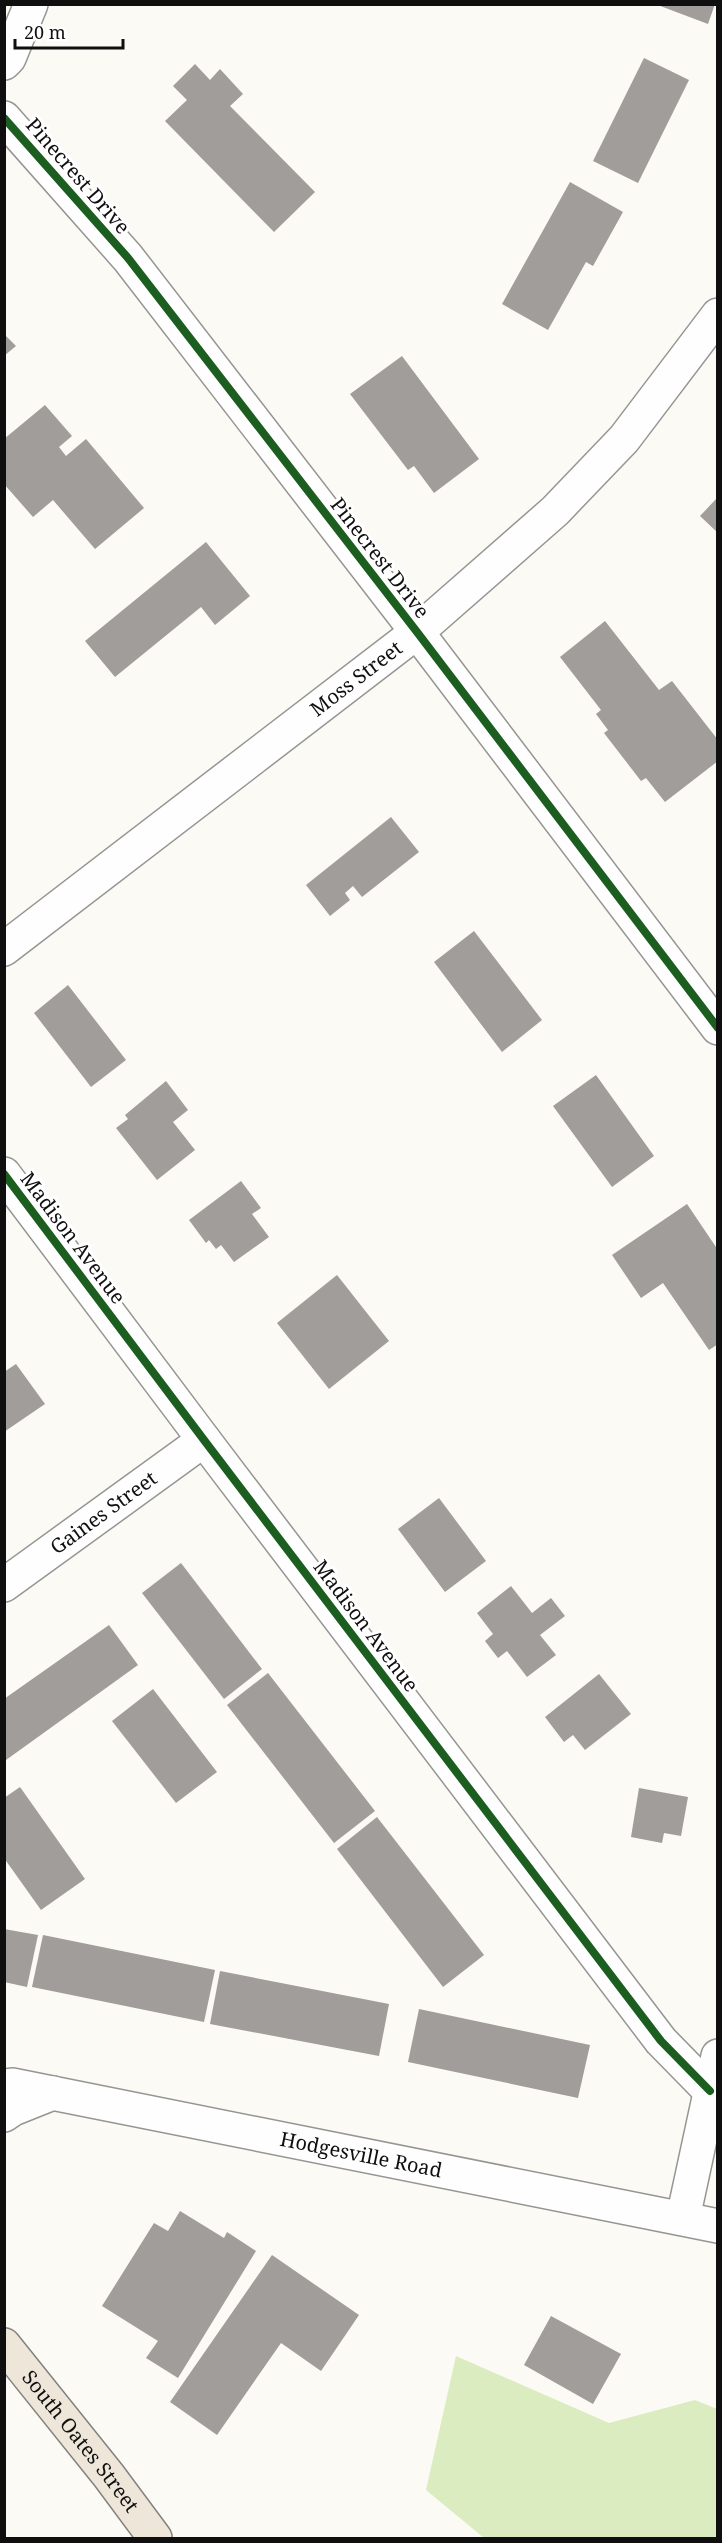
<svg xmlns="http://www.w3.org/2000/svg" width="722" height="2543" font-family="'Noto Serif',serif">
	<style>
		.forest { fill: #daecc0 }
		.building { fill: #a09d9a }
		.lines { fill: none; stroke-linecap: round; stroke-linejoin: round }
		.minor-casing { stroke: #969593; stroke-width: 36 }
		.major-casing { stroke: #838280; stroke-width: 36 }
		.minor { stroke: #fffefe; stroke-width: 33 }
		.major { stroke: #eee6d9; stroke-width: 33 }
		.cycleway-casing { stroke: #fff; stroke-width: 11 }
		.cycleway { stroke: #1b5e20; stroke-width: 8 }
		.labels { text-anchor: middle; stroke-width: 6; stroke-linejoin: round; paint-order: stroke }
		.street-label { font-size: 20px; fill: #0f0f0f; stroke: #fff }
	</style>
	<rect width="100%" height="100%" fill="#fcfaf5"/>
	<path class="forest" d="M456,2356L609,2423L695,2400L717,2409V2538H484L426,2490Z"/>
	<g class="building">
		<path d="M655,4H715L708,24Z"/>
		<path d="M644,58L689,80L638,183L593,161Z"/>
		<path d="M195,64L210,80L220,69L243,94L230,106L315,192L274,232L165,121L187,100L173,86Z"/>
		<path d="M570,182L623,212L593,266L586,262L548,330L502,304Z"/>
		<path d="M4,334L16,346L4,356Z"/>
		<path d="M402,356L479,459L434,493L414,466L408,470L350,394Z"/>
		<path d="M45,405L72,436L59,447L66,456L86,439L144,508L95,549L53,500L33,517L4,484V439Z"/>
		<path d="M718,497V533L700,516Z"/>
		<path d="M206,542L250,596L215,625L201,607L115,677L85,641Z"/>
		<path d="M605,621L659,690L672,681L718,740V761L665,802L646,778L641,781L604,733L608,730L596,714L601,710L560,657Z"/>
		<path d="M391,817L419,852L362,897L353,886L345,893L350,900L330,916L306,885Z"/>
		<path d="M474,931L542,1020L502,1052L434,962Z"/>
		<path d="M68,985L126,1060L91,1087L34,1013Z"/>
		<path d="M596,1075L654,1156L612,1187L553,1106Z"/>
		<path d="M166,1081L188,1110L173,1122L195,1150L157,1180L116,1128L128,1119L125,1115Z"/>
		<path d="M241,1181L261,1208L252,1214L269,1237L234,1262L221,1245L216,1249L209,1240L206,1243L189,1220Z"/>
		<path d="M687,1204L718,1250V1344L709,1350L663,1283L641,1298L612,1255Z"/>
		<path d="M337,1275L389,1341L329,1389L277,1323Z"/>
		<path d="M16,1364L45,1404L4,1432V1372Z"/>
		<path d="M439,1498L486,1561L445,1592L398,1529Z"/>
		<path d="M181,1563L262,1669L224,1699L142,1593Z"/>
		<path d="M511,1586L532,1613L551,1598L565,1616L540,1635L556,1655L527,1677L507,1651L498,1658L485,1641L493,1634L477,1613Z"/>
		<path d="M109,1625L138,1665L6,1760L4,1757V1699Z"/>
		<path d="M268,1673L375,1811L334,1843L227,1705Z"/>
		<path d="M599,1674L631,1714L585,1750L573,1735L564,1742L545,1717Z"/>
		<path d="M153,1689L217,1772L176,1803L112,1721Z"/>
		<path d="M20,1787L85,1879L41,1910L4,1858V1798Z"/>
		<path d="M639,1788L688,1797L681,1836L664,1833L662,1843L631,1837Z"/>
		<path d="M377,1817L484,1955L443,1987L337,1849Z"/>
		<path d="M4,1929L38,1935L27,1987L4,1982Z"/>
		<path d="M43,1935L215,1970L204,2022L32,1987Z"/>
		<path d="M220,1971L389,2004L379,2056L210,2024Z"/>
		<path d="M419,2009L590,2045L578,2098L408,2062Z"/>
		<path d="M180,2211L224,2238L227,2232L256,2251L178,2378L146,2358L158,2341L102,2306L154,2223L168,2231Z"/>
		<path d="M272,2255L359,2315L321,2371L281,2343L217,2435L170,2402Z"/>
		<path d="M551,2316L621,2354L593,2404L524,2365Z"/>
	</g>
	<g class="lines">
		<g class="minor-casing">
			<g id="minor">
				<path d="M4,63L9,58L31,4"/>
				<path d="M4,118L128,258L417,632L718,1028"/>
				<path id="s1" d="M4,949L417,632L555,511L624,439L718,315"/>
				<path d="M4,1174L204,1440L661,2041L710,2091"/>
				<path id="s2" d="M4,1585L204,1440"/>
				<path id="s3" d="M4,2086L12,2085L718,2226"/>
				<path d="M4,2115L13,2109L53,2093"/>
				<path d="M683,2218L718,2056"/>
			</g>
		</g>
		<g class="major-casing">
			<g id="major">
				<path id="s4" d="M4,2345L109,2476L155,2538"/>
			</g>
		</g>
		<use href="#minor" class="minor"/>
		<use href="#major" class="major"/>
		<g class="cycleway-casing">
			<g id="cycleway">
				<path d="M4,118L128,258L417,632L718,1028"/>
				<path d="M4,1174L204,1440L661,2041L710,2091"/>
			</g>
		</g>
		<use href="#cycleway" class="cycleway"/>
	</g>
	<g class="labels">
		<g class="street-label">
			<text transform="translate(78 176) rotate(49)" y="7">Pinecrest Drive</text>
			<text transform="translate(380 558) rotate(52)" y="7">Pinecrest Drive</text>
			<text dy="7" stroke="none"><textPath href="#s1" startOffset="444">Moss Street</textPath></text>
			<text transform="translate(73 1238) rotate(53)" y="7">Madison Avenue</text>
			<text dy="7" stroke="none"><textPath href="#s2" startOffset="123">Gaines Street</textPath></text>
			<text transform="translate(366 1626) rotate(53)" y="7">Madison Avenue</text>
			<text dy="7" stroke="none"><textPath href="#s3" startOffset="364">Hodgesville Road</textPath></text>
			<text dy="7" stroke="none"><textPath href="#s4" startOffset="123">South Oates Street</textPath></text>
		</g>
	</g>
	<rect width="722" height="2543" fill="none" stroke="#0f0f0f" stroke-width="12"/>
	<path d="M15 39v9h108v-9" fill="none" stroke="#0f0f0f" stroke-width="3"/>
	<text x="24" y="39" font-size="18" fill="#0f0f0f" stroke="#ffffff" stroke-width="4.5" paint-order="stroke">20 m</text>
</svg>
